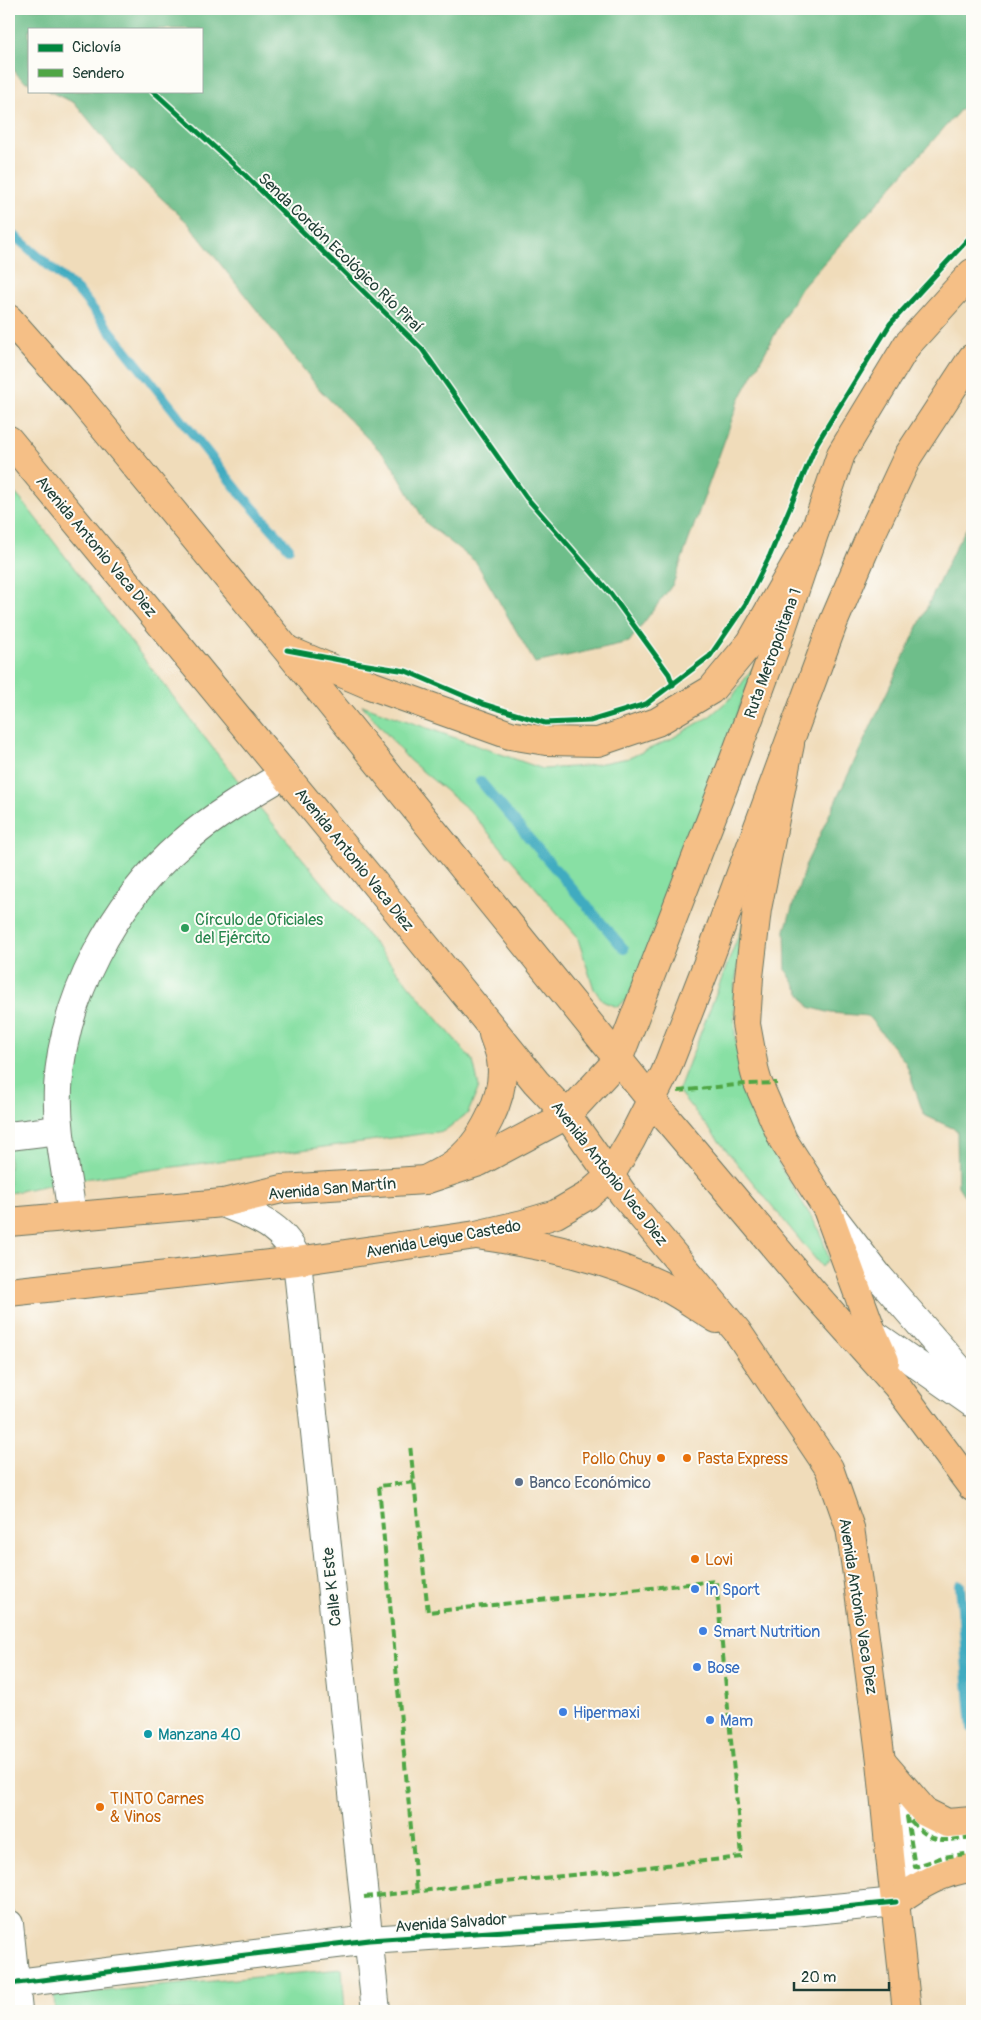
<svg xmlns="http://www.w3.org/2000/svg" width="981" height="2020" font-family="Pangolin,sans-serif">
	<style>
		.green { fill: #88e0a4; stroke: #548e6c }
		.forest { fill: #6ebe8a; stroke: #467e5f }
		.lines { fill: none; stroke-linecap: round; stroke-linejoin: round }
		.stream { stroke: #41abc0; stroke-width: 10 }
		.minor-casing { stroke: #687563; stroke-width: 30 }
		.major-casing { stroke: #687563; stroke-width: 30 }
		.highway-casing { stroke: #687563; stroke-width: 30 }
		.minor { stroke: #fff; stroke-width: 28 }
		.major { stroke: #f5bf86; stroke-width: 28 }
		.highway { stroke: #f5bf86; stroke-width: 28 }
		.quiet { stroke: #4fa644; stroke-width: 4; stroke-dasharray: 8 4; stroke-linecap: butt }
		.cycleway-casing { stroke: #fdfcf7; stroke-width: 8 }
		.cycleway { stroke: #00873e; stroke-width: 5 }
		.leisure-dot { fill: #2e9e5b; stroke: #fdfcf7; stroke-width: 2 }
		.food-dot { fill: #e8710a; stroke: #fdfcf7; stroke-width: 2 }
		.service-dot { fill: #5c6f8a; stroke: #fdfcf7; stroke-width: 2 }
		.shop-dot { fill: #3f7fe0; stroke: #fdfcf7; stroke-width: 2 }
		.culture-dot { fill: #0f9aa8; stroke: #fdfcf7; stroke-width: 2 }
		.labels { text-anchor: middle; stroke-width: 4; stroke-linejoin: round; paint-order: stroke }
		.street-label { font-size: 16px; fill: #1f3d34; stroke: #fdfcf7 }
		.leisure-label { font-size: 16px; fill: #27864d; stroke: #fdfcf7; text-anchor: start }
		.food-label { font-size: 16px; fill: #c56008; stroke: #fdfcf7; text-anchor: start }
		.service-label { font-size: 16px; fill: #4e5e75; stroke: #fdfcf7; text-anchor: start }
		.shop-label { font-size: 16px; fill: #366cbe; stroke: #fdfcf7; text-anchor: start }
		.culture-label { font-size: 16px; fill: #0d838f; stroke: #fdfcf7; text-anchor: start }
	</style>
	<rect width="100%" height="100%" fill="#fdfcf7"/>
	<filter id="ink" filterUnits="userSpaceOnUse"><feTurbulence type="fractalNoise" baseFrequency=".02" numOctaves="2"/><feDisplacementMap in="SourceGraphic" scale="10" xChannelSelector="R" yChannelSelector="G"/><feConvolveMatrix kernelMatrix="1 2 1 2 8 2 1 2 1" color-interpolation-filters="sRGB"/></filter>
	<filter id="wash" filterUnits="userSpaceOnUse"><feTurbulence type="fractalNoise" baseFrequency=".0096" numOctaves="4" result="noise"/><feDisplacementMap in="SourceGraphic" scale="20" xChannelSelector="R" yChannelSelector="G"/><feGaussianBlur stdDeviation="1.12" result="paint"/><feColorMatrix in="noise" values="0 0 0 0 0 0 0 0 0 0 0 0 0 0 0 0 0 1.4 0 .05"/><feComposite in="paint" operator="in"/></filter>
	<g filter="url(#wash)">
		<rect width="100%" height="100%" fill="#f0dcba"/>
		<g class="green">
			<path d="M9,487L24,503L249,795L473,1061L479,1087L468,1113L444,1131L68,1181L9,1193Z"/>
			<path d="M756,663L652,944L627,999L618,1007L604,1002L594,989L577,936L469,810L409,760L362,705L543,769L586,766L629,758L669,740L710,716L733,696Z"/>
			<path d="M748,911L734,989L735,1036L741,1070L756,1114L781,1168L820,1231L829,1259L822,1267L678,1091Z"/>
			<path d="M342,1969L345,2011H55L54,1996Z"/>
		</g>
		<g class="forest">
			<path d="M9,9H972V105L960,110L798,292L739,400L673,584L629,642L535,663L476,562L426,523L389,460L320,390L188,223L124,163L75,103L48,91H201V29H29V83C1,71 9,34 9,9Z"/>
			<path d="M972,519V1208L958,1186L957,1130L924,1115L906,1063L868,1016L831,1013L809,1007L786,970L785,930L806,864L956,546Z"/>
		</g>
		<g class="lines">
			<g class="stream">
				<path d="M9,231L80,293L240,493L289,548"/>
				<path d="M480,781L624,949"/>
				<path d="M960,1585L972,1728"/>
			</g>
		</g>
	</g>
	<g filter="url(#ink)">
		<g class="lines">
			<g class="minor-casing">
				<g id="minor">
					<path d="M9,1136L59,1130"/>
					<path d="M223,1203C254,1216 286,1226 297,1261L376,2011"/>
					<path d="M72,1216C67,1173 56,1132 58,1088C62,1000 114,902 181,844C213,816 249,795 285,774"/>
					<path d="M832,1216L879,1277L972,1384"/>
					<path d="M865,1328L972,1403"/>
					<path d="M972,1837C938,1842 932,1844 907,1817L915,1867L943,1857L972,1853"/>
					<path d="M9,1924L18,2011"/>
					<path d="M9,1984L369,1940L793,1912L896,1902"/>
				</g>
			</g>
			<g class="major-casing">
				<g id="major">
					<path d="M9,1222L223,1203L282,1189L425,1180L479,1162L567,1115L618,1060L733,762L780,634L841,454L907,345L972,273"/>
					<path d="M9,1292L297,1261L476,1235L523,1224L556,1214L587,1196L610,1176L631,1140L665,1073L710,957L834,621L870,537L908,456L972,358"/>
				</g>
			</g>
			<g class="highway-casing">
				<g id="highway">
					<path d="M9,319L81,400L287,650L652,1101L812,1291L897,1386L972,1487"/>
					<path d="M9,440L403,918L536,1082L567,1115L623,1194L737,1331L829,1468L850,1528L856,1568L881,1761L890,1856L907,2011"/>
					<path d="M290,651L370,685L510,735L546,741L598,742L657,722L711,690L751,642L815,530"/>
					<path d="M790,744L757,909L749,977L746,1024L755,1073L758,1083L783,1140L827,1209L873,1334L885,1361"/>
					<path d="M425,1180C434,1175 443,1171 452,1165C481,1145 507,1096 501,1060C500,1052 496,1043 493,1034"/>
					<path d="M476,1235C540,1244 606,1258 665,1287C683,1296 700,1309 717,1319"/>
					<path d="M881,1761L925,1812L947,1823L972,1821"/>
					<path d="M896,1902C919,1885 943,1871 972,1868"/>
				</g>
			</g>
			<use href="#minor" class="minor"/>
			<use href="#major" class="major"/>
			<use href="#highway" class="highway"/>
			<g class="quiet">
				<path d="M678,1091L746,1084L777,1083"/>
				<path d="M414,1482L379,1486L417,1892"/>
				<path d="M972,1837C938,1842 932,1844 907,1817L915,1867L943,1857L972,1853"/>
				<path d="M364,1897L742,1857L716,1581L428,1612L410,1445"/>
			</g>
			<g class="cycleway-casing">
				<g id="cycleway">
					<path d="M153,91L245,175L422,349L526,497L611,594L669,674L673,685"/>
					<path d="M287,650L355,663L406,671L483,704L545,723L590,721L646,704L710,656L745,605L770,555L817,443L890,324L972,235"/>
					<path d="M9,1984L369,1940L793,1912L896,1902"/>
				</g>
			</g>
			<use href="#cycleway" class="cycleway"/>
		</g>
	</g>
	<circle class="leisure-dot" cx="185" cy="928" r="5"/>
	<g class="food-dot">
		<circle cx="661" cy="1458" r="5"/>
		<circle cx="687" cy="1458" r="5"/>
		<circle cx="695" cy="1559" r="5"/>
		<circle cx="100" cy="1807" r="5"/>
	</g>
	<circle class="service-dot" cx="519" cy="1482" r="5"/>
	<g class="shop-dot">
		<circle cx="695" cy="1589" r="5"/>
		<circle cx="703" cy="1631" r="5"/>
		<circle cx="697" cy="1667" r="5"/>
		<circle cx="563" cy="1712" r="5"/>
		<circle cx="710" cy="1720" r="5"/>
	</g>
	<circle class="culture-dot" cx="148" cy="1734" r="5"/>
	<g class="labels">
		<g class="street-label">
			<text transform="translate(341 252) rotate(44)" y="6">Senda Cordón Ecológico Río Piraí</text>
			<text transform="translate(97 546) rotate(50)" y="6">Avenida Antonio Vaca Diez</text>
			<text transform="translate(772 653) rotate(-70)" y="6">Ruta Metropolitana 1</text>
			<text transform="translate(355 859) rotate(51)" y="6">Avenida Antonio Vaca Diez</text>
			<text transform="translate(610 1173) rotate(52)" y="6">Avenida Antonio Vaca Diez</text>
			<text transform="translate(332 1188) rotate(-5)" y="6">Avenida San Martín</text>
			<text transform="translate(443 1238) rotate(-10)" y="6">Avenida Leigue Castedo</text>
			<text transform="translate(331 1587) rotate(-96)" y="6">Calle K Este</text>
			<text transform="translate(859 1606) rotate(81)" y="6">Avenida Antonio Vaca Diez</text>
			<text transform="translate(451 1922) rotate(-4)" y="6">Avenida Salvador</text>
		</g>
		<g class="leisure-label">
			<text x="195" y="925">Círculo de Oficiales<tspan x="195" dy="18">del Ejército</tspan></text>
		</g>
		<g class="food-label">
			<text x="651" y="1464" text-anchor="end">Pollo Chuy</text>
			<text x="697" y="1464">Pasta Express</text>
			<text x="705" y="1565">Lovi</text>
			<text x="110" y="1804">TINTO Carnes<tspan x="110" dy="18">&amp; Vinos</tspan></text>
		</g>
		<g class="service-label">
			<text x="529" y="1488">Banco Económico</text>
		</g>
		<g class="shop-label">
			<text x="705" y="1595">In Sport</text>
			<text x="713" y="1637">Smart Nutrition</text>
			<text x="707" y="1673">Bose</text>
			<text x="573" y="1718">Hipermaxi</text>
			<text x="720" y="1726">Mam</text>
		</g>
		<g class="culture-label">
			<text x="158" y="1740">Manzana 40</text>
		</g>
	</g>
	<rect width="981" height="2020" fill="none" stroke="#fdfcf7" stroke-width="30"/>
	<rect x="28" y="28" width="175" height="65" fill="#fdfcf7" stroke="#a4b0a9"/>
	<rect x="38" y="44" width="25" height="8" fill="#00873e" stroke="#a4b0a9"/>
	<text x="72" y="52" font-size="15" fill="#1f3d34">Ciclovía</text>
	<rect x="38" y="69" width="25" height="8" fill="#4fa644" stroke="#a4b0a9"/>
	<text x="72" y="78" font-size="15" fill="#1f3d34">Sendero</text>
	<path d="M794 1982v8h95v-8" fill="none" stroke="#1f3d34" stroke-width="2.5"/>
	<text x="801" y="1982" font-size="15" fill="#1f3d34" stroke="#fdfcf7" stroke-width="4" paint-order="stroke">20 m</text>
</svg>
